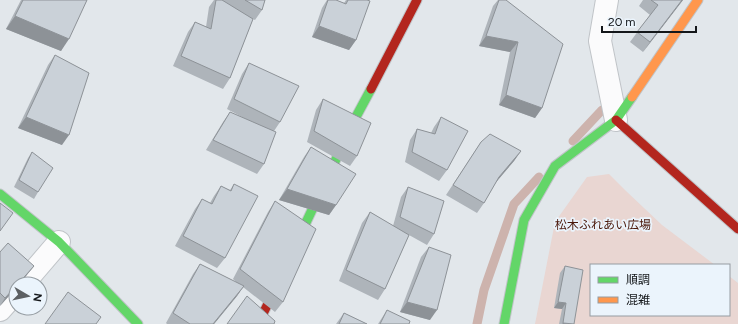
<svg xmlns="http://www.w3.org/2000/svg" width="738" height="324" font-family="Figtree,'Noto Sans JP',sans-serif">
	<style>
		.green { fill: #e9d6d2 }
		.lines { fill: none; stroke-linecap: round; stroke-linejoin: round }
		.stream { stroke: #cdb3ad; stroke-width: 9 }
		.street-casing { stroke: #c0c4c8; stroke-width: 24 }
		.fast-casing { stroke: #c0c4c8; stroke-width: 11 }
		.slow-casing { stroke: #c0c4c8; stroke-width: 11 }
		.jam-casing { stroke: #c0c4c8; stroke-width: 11 }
		.street { stroke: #fbfbfc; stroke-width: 22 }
		.fast { stroke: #63d668; stroke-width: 9 }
		.slow { stroke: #ff974d; stroke-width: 9 }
		.jam { stroke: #b3261e; stroke-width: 9 }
		.wall { fill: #aeb4ba }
		.shaded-wall { fill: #8d9297 }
		.building { fill: #cad1d8; stroke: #8d9297 }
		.labels { text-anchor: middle; stroke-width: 3.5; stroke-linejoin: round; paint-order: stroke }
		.park-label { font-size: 12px; fill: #4a180a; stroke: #ebf4fc }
	</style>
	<rect width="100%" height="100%" fill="#e2e7eb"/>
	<path class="green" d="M609,174L626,191L662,225L715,265H591V315H729V276L738,283V324H535L555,222L587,177Z"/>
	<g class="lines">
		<g class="stream">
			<path d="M573,141L602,110"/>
			<path d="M477,324L484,290L514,204L539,177"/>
		</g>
		<g class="street-casing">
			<g id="street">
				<path d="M607,0L600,41L616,120"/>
				<path d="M23,284L59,242"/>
				<path d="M0,310L16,292"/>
			</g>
		</g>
		<g class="fast-casing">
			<g id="fast">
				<path d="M0,194L59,242L138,324"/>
				<path d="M293,250L357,115L371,89"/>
				<path d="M504,324L524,220L555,166L616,120L632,97"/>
			</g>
		</g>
		<g class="slow-casing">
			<path id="slow" d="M632,97L698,0"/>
		</g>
		<g class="jam-casing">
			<g id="jam">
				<path d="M371,89L417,0"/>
				<path d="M616,120L738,229"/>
				<path d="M258,324L280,279"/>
			</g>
		</g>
		<use href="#street" class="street"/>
		<use href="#fast" class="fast"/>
		<use href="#slow" class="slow"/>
		<use href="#jam" class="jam"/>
	</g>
	<g class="wall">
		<path d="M21,0H87L61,51L6,29Z"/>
		<path d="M214,0H265L262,10L255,20L253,19L230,78L223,89L173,66L188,32L195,22L206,27L209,7Z"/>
		<path d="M327,0H336L344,3L346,0H367L356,40L349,50L312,37L322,8Z"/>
		<path d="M498,0H506L542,108L535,118L499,105L510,52L479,46L493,6Z"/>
		<path d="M643,0H683L643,52L630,42L650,15L639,6Z"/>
		<path d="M55,55L62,145L18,128L48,65Z"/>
		<path d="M249,63L280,122L274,131L264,164L257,174L206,150L223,122L230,112L244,118L227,109L242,74Z"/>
		<path d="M323,99L357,156L350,166L307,142L316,110Z"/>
		<path d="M441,117L447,170L439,181L405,162L410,140L417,129L431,133L434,127Z"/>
		<path d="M481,142L521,151L514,161L496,182L484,203L477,213L446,195Z"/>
		<path d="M311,147L336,205L329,215L279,200L304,157Z"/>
		<path d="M32,152L38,192L34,199L14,187L28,158Z"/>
		<path d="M234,184L225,258L217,268L175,246L195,209L202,199L210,203L214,196L221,186L230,190Z"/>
		<path d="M408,187L434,234L427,245L409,235L385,289L378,300L339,281L362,223L370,212L393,226L401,197Z"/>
		<path d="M275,201L283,302L275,312L243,287L237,296L214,324H167L166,323L193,274L200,264L237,283L233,279L268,212Z"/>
		<path d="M429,247L430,320L400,312L421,257Z"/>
		<path d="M0,252L34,266L26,276L16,284V288L0,306Z"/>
		<path d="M565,266L572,324H559L562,309L554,308L560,273Z"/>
		<path d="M387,310L409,324H378Z"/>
		<path d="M344,313L367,324H336Z"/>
	</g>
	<g class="shaded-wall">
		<path d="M682,0H683L643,52L650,42Z"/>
		<path d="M15,16L69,39L61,51L6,29Z"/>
		<path d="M319,26L356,40L349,50L312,37Z"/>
		<path d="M486,36L518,42L510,52L479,46Z"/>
		<path d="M506,95L542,108L535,118L499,105Z"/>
		<path d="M26,117L69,135L62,145L18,128Z"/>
		<path d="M521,151L514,161L492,187L499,177Z"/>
		<path d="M287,189L336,205L329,215L279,200Z"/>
		<path d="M34,266L26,276L20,284H18Z"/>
		<path d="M16,286V288L0,306L5,298Z"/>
		<path d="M244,286L237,296L214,324H213Z"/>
		<path d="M407,302L437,310L430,320L400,312Z"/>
		<path d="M558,302L566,303L562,309L554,308Z"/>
		<path d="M563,323L572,324H562Z"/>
	</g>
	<g class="building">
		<path d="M23,0H87L69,39L15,16Z"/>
		<path d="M216,0H222L253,19L230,78L181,56L195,22L211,29Z"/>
		<path d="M245,0H265L262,10Z"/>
		<path d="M328,0H336L346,4L348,0H367L370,1L356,40L319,26Z"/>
		<path d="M499,0H506L563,44L542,108L506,95L518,42L486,36Z"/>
		<path d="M651,0H682L650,42L637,32L658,5Z"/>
		<path d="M55,55L89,73L69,135L26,117Z"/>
		<path d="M249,63L299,86L280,122L234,99Z"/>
		<path d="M323,99L371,123L357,156L314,131Z"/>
		<path d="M230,112L276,132L264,164L213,140Z"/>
		<path d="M441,117L468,131L447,170L412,152L417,129L435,134Z"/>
		<path d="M490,134L521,151L499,177L484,203L453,185L481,142Z"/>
		<path d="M311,147L356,174L336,205L287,189Z"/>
		<path d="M32,152L53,168L38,192L19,180Z"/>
		<path d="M234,184L258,196L225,258L183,236L202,199L212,204L221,186L231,191Z"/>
		<path d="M408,187L444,201L434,234L400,217Z"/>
		<path d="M275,201L316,229L283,302L240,269Z"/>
		<path d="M0,203L13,213L0,231Z"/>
		<path d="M370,212L409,235L385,289L346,270Z"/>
		<path d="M8,243L34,266L18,284H16V286L5,298L0,293V252Z"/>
		<path d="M429,247L451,255L437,310L407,302Z"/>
		<path d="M200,264L244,286L213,324H190L173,313Z"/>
		<path d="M565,266L583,270L574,324L563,323L566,303L558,302Z"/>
		<path d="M68,292L101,317L96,324H45Z"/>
		<path d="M247,296L275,321L274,324H227Z"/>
		<path d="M387,310L410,321L409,324H380Z"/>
		<path d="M344,313L367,324H339Z"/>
	</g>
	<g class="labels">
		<g class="park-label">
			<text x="603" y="229">松木ふれあい広場</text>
		</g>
	</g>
	<rect x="590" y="264" width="140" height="52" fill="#ebf4fc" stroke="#959ca2"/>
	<rect x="598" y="277" width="20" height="6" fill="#63d668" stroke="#959ca2"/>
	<text x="626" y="284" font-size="12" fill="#14171a">順調</text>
	<rect x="598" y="297" width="20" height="6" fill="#ff974d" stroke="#959ca2"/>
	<text x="626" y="304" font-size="12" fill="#14171a">混雑</text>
	<g transform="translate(28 296) rotate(99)"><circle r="19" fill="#ebf4fc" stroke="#959ca2"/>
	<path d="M0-3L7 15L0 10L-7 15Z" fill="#5c6063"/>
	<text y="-6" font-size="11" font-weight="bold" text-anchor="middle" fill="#14171a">N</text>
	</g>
	<path d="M602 26v6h94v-6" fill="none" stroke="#14171a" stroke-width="2"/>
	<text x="608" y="26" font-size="12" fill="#14171a" stroke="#ebf4fc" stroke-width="3" paint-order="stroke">20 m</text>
</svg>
